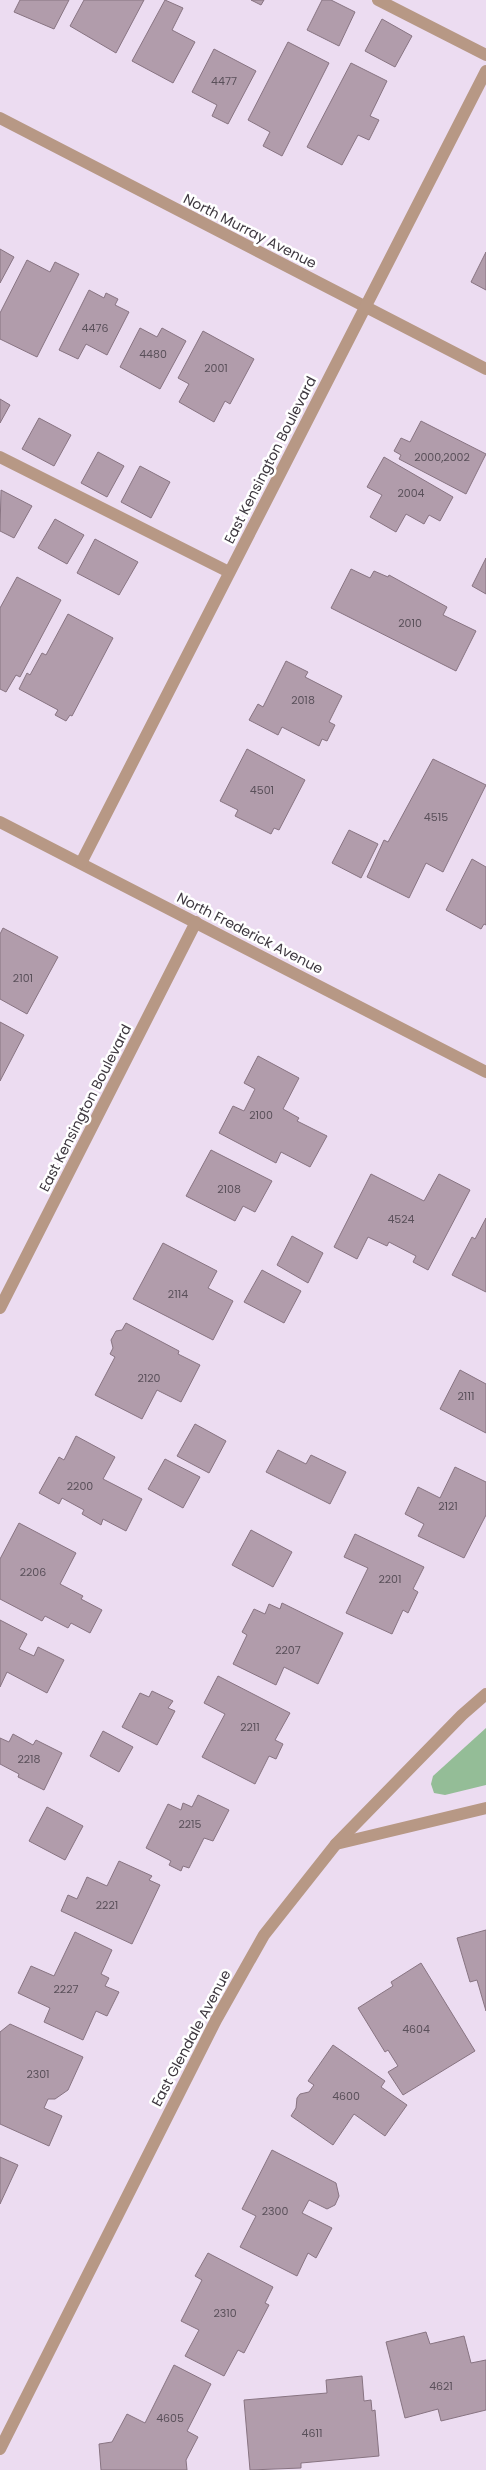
<svg xmlns="http://www.w3.org/2000/svg" width="486" height="2470" font-family="Poppins,sans-serif">
	<style>
		.green { fill: #94bd97 }
		.building { fill: #b19cab; stroke: #887482 }
		.lines { fill: none; stroke-linecap: round; stroke-linejoin: round }
		.lane { stroke: #b79885; stroke-width: 12 }
		.street { stroke: #b79885; stroke-width: 12 }
		.labels { text-anchor: middle; stroke-width: 5; stroke-linejoin: round; paint-order: stroke }
		.number-label { font-size: 11px; fill: #5a505a }
		.street-label { font-size: 14px; fill: #3d373f; stroke: #fff }
	</style>
	<rect width="100%" height="100%" fill="#ecdcf1"/>
	<path class="green" d="M486,1728V1785L445,1795L434,1793L431,1784L433,1776Z"/>
	<g class="building">
		<path d="M20,0H69L54,29L14,12Z"/>
		<path d="M84,0H144L116,53L70,26Z"/>
		<path d="M165,0L183,8L172,30L195,42L173,83L132,61Z"/>
		<path d="M251,0H264L261,5Z"/>
		<path d="M322,0H331L355,12L339,46L307,30Z"/>
		<path d="M382,19L412,36L395,67L365,51Z"/>
		<path d="M288,42L329,63L282,156L263,146L270,132L248,120Z"/>
		<path d="M214,49L256,71L228,124L212,116L217,105L192,92Z"/>
		<path d="M351,63L387,81L370,116L379,120L369,140L358,135L342,165L307,147Z"/>
		<path d="M0,249L14,257L0,283Z"/>
		<path d="M486,252V290L471,282Z"/>
		<path d="M27,260L50,272L55,262L79,274L37,357L0,339V313Z"/>
		<path d="M89,290L104,298L106,293L118,299L115,305L129,312L107,355L86,344L78,359L59,350Z"/>
		<path d="M140,328L157,337L162,328L186,341L160,389L120,367Z"/>
		<path d="M203,331L254,359L230,404L225,401L214,422L179,402L189,384L178,378Z"/>
		<path d="M0,399L10,405L0,423Z"/>
		<path d="M39,418L71,435L54,466L22,449Z"/>
		<path d="M421,421L486,454L466,494L399,459L401,455L394,451L401,438L410,442Z"/>
		<path d="M98,452L124,466L107,497L81,483Z"/>
		<path d="M384,457L453,497L440,521L429,515L424,524L406,514L396,532L370,517L382,495L367,487Z"/>
		<path d="M140,466L170,482L151,518L121,502Z"/>
		<path d="M1,490L32,506L14,538L0,531Z"/>
		<path d="M55,519L84,535L67,564L38,548Z"/>
		<path d="M95,539L138,562L119,595L77,573Z"/>
		<path d="M486,558V594L472,586Z"/>
		<path d="M351,569L370,578L374,571L388,577L389,575L447,607L443,615L476,631L456,671L331,608Z"/>
		<path d="M17,577L61,600L20,677L16,675L6,692L0,689V608Z"/>
		<path d="M68,614L113,638L72,716L70,715L66,721L55,715L58,710L19,689L27,673L30,675L42,653L46,655Z"/>
		<path d="M286,661L308,672L305,677L342,696L329,722L335,725L327,741L322,739L319,746L282,727L278,735L249,720L258,704L263,707Z"/>
		<path d="M247,749L305,780L279,830L274,828L271,834L235,816L238,810L220,801Z"/>
		<path d="M433,759L486,785L443,872L426,863L409,898L367,877L384,840L388,842Z"/>
		<path d="M349,830L378,844L361,878L332,863Z"/>
		<path d="M472,859L486,867V925L484,924L481,929L446,910Z"/>
		<path d="M3,928L58,957L27,1014L0,999V934Z"/>
		<path d="M0,1022L24,1035L0,1081Z"/>
		<path d="M258,1056L299,1078L283,1109L299,1118L297,1121L327,1136L310,1167L281,1152L276,1163L219,1133L233,1106L244,1111L255,1089L244,1083Z"/>
		<path d="M211,1150L272,1181L255,1212L243,1206L235,1221L186,1196Z"/>
		<path d="M371,1174L424,1201L439,1174L470,1190L428,1270L413,1262L416,1256L389,1242L387,1246L368,1237L357,1259L334,1247Z"/>
		<path d="M486,1218V1292L452,1275L472,1237L475,1239Z"/>
		<path d="M292,1236L323,1253L308,1283L277,1265Z"/>
		<path d="M163,1243L217,1271L208,1288L233,1301L213,1340L133,1299Z"/>
		<path d="M262,1270L301,1291L284,1323L244,1302Z"/>
		<path d="M126,1323L179,1351L178,1354L200,1365L181,1402L157,1390L142,1419L95,1395L115,1357L110,1354L113,1348L111,1340L116,1331L122,1330Z"/>
		<path d="M460,1370L486,1384V1433L440,1409Z"/>
		<path d="M195,1424L226,1441L209,1473L177,1456Z"/>
		<path d="M76,1436L115,1457L103,1479L142,1499L126,1531L103,1519L101,1525L82,1514L84,1510L62,1498L59,1504L39,1493L59,1457L64,1460Z"/>
		<path d="M278,1450L306,1464L311,1455L346,1472L330,1504L266,1472Z"/>
		<path d="M165,1459L200,1477L183,1508L148,1489Z"/>
		<path d="M455,1467L486,1482V1515L464,1558L418,1536L424,1524L405,1514L418,1487L440,1498Z"/>
		<path d="M19,1523L76,1553L60,1584L83,1596L81,1599L102,1610L90,1633L71,1623L68,1628L45,1616L42,1621L0,1599V1559Z"/>
		<path d="M251,1530L292,1552L273,1587L232,1565Z"/>
		<path d="M355,1534L424,1567L413,1589L418,1592L408,1613L403,1610L392,1634L346,1613L368,1568L344,1557Z"/>
		<path d="M282,1603L343,1633L318,1684L284,1667L276,1685L233,1664L247,1635L242,1632L254,1609L265,1614L269,1604L280,1609Z"/>
		<path d="M0,1620L27,1634L19,1649L34,1656L38,1647L64,1660L47,1693L7,1672L0,1687Z"/>
		<path d="M218,1676L290,1713L275,1740L283,1744L276,1759L269,1756L255,1784L202,1757L225,1714L204,1703Z"/>
		<path d="M152,1691L173,1701L168,1708L175,1711L157,1745L122,1727L140,1693L149,1697Z"/>
		<path d="M103,1731L133,1747L119,1772L90,1756Z"/>
		<path d="M13,1734L33,1745L36,1740L62,1753L44,1790L18,1777L19,1774L0,1764V1738L9,1742Z"/>
		<path d="M198,1795L229,1810L213,1841L204,1838L189,1868L183,1866L181,1871L169,1865L171,1861L146,1848L168,1804L181,1810L183,1803L192,1807Z"/>
		<path d="M47,1807L83,1826L65,1860L29,1841Z"/>
		<path d="M119,1861L152,1876L149,1880L160,1885L132,1944L61,1911L68,1895L77,1899L87,1877L107,1886Z"/>
		<path d="M486,1930V2011L477,1980L470,1982L457,1938Z"/>
		<path d="M75,1932L112,1950L101,1974L109,1978L105,1986L119,1992L107,2016L96,2011L83,2040L44,2022L50,2008L18,1993L31,1966L54,1976Z"/>
		<path d="M421,1963L475,2051L403,2095L388,2072L398,2066L388,2050L385,2052L358,2008L393,1986L391,1982Z"/>
		<path d="M10,2024L83,2057L68,2090L55,2099H48L44,2108L62,2116L49,2146L0,2124V2032Z"/>
		<path d="M333,2045L385,2081L381,2087L407,2105L385,2136L354,2114L333,2145L291,2116L296,2108L297,2098L300,2094L309,2092L314,2085L308,2081Z"/>
		<path d="M272,2150L336,2183L339,2196L335,2205L327,2209L309,2200L302,2213L332,2228L316,2258L308,2253L297,2276L240,2247L256,2216L242,2209Z"/>
		<path d="M0,2157L18,2165L0,2204Z"/>
		<path d="M208,2253L273,2287L265,2303L269,2305L244,2353L238,2350L224,2376L185,2356L199,2330L181,2321L202,2280L195,2276Z"/>
		<path d="M426,2332L430,2344L464,2336L471,2363L486,2360V2410L441,2421L438,2409L405,2418L386,2342Z"/>
		<path d="M174,2365L211,2384L187,2431L198,2437L186,2460L187,2470H101L99,2444L112,2442L127,2414L145,2423Z"/>
		<path d="M362,2376L364,2401L371,2400L372,2411L375,2410L379,2456L301,2463V2468L250,2470L244,2400L327,2393L326,2380Z"/>
	</g>
	<g class="lines">
		<g class="lane">
			<path d="M378,0L486,55"/>
			<path d="M0,457L229,572"/>
		</g>
		<g class="street">
			<path d="M0,118L486,369"/>
			<path d="M0,822L486,1072"/>
			<path d="M81,863L486,71"/>
			<path d="M0,1308L196,922"/>
			<path d="M336,1844L486,1808"/>
			<path d="M0,2449L216,2020L264,1935L336,1844L462,1715L486,1694"/>
		</g>
	</g>
	<g class="labels">
		<g class="number-label">
			<text x="224" y="85">4477</text>
			<text x="95" y="332">4476</text>
			<text x="153" y="358">4480</text>
			<text x="216" y="372">2001</text>
			<text x="442" y="461">2000,2002</text>
			<text x="411" y="497">2004</text>
			<text x="410" y="627">2010</text>
			<text x="303" y="704">2018</text>
			<text x="262" y="794">4501</text>
			<text x="436" y="821">4515</text>
			<text x="23" y="982">2101</text>
			<text x="261" y="1119">2100</text>
			<text x="229" y="1193">2108</text>
			<text x="401" y="1223">4524</text>
			<text x="178" y="1298">2114</text>
			<text x="149" y="1382">2120</text>
			<text x="466" y="1400">2111</text>
			<text x="80" y="1490">2200</text>
			<text x="448" y="1510">2121</text>
			<text x="33" y="1576">2206</text>
			<text x="390" y="1583">2201</text>
			<text x="288" y="1654">2207</text>
			<text x="250" y="1731">2211</text>
			<text x="29" y="1763">2218</text>
			<text x="190" y="1828">2215</text>
			<text x="107" y="1909">2221</text>
			<text x="66" y="1993">2227</text>
			<text x="416" y="2033">4604</text>
			<text x="38" y="2078">2301</text>
			<text x="346" y="2100">4600</text>
			<text x="275" y="2215">2300</text>
			<text x="225" y="2317">2310</text>
			<text x="441" y="2390">4621</text>
			<text x="170" y="2422">4605</text>
			<text x="312" y="2437">4611</text>
		</g>
		<g class="street-label">
			<text transform="translate(250 231) rotate(27)" y="5">North Murray Avenue</text>
			<text transform="translate(270 460) rotate(-63)" y="5">East Kensington Boulevard</text>
			<text transform="translate(250 933) rotate(27)" y="5">North Frederick Avenue</text>
			<text transform="translate(85 1108) rotate(-63)" y="5">East Kensington Boulevard</text>
			<text transform="translate(191 2038) rotate(-62)" y="5">East Glendale Avenue</text>
		</g>
	</g>
</svg>
